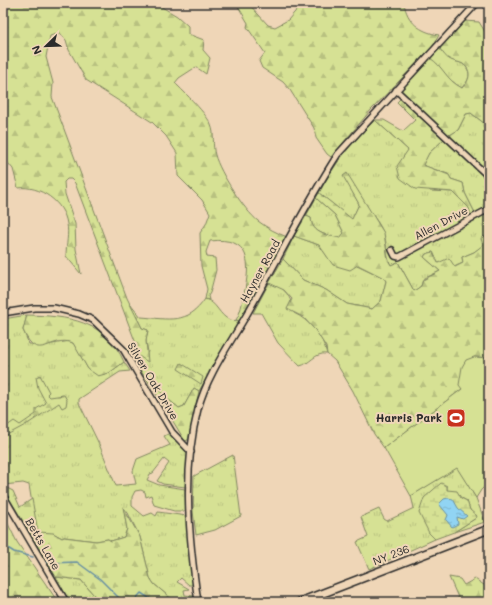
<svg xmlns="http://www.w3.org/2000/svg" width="492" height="605" font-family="Mali,sans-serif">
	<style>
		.grass { fill: url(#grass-tufts); stroke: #808660 }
		.forest { fill: url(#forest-firs); stroke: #808660 }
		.wetland { fill: url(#wetland-marsh); stroke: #808660 }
		.garden { fill: #d6e194; stroke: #808660 }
		.water { fill: url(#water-ripples); stroke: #6890a3 }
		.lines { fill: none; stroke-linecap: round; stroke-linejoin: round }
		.stream { stroke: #6890a3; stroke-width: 1.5 }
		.minor-casing { stroke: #2b2b2b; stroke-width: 8 }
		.major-casing { stroke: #2b2b2b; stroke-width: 10 }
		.minor { stroke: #efd6b7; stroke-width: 5 }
		.major { stroke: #efd6b7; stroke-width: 7 }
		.labels { text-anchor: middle; stroke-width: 4; stroke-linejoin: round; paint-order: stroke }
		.street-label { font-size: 11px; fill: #2b2b2b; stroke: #efd6b7 }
		.poi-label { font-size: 11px; font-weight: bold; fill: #2b2b2b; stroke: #efd6b7; text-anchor: end }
	</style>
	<defs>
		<pattern id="grass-tufts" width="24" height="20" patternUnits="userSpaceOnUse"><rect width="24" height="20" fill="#d6e194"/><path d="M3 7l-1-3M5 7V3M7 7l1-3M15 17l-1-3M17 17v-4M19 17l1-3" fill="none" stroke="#b8c180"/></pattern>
		<pattern id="forest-firs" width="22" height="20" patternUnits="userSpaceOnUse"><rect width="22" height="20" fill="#d6e194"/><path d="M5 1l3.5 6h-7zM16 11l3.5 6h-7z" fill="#b8c180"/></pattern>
		<pattern id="wetland-marsh" width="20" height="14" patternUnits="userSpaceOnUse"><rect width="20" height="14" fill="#d6e194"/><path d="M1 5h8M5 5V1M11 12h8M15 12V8" fill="none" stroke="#b8c180"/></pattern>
		<pattern id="water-ripples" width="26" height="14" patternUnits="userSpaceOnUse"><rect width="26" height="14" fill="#91d4f3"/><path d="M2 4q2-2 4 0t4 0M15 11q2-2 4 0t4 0" fill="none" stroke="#7db6d0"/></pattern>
	</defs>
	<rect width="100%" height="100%" fill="#efd6b7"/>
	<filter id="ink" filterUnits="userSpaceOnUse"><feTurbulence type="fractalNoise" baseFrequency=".025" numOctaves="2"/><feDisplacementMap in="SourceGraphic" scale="8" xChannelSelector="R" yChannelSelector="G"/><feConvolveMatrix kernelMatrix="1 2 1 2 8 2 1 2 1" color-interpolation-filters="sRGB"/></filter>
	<g filter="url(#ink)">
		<g class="grass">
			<path d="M440,49C444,54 447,58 452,60C455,62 460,62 463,64C473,72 469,82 461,88L444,75L440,67L430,58Z"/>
			<path d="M471,113L489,127V174L448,136L458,130L466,114Z"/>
			<path d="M375,120L408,150L430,191L453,192L475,213L465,193L463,183L451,179L448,174L422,165L429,153L444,139L489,181V241L486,237L481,239L484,245L474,252L462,257L463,263L454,267L438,263L433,252L426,254L424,257L440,271L423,279L421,286L414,291L398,262L391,265C385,255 388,243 383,232C377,218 365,206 354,195L359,204L352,220L319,193C334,164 352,142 375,120Z"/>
			<path d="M316,198L335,215L344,233L340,238C327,235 312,234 311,218L306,216Z"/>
			<path d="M294,236L319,245L325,252L357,265L384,278L386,281L381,301L372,309L347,304L326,290L303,280L283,259Z"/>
			<path d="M269,283C286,287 291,297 294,313C309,320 323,336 327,354C315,352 310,364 300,366L278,343L261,313H253Z"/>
			<path d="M205,299C217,302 219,316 230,320C233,321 237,320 240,321L199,391L194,388L184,406L179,408L165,397L155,385L152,387L126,350L127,349L134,350L137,355L143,358L148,352L146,341L148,330L142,328L130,303L141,317C168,319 188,325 205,299Z"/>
			<path d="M27,315L23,330L29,344H52L70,341L75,345L88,369L109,373L124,362L130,371L120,372L79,399V403L99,444L116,486L136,484L133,471L137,459L170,445L164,436L170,433L186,450L188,456L185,487L163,484L157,481L169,463L164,459L153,473L150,474L147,480L159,485L185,489L186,511H174L154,505L151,495L146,497L145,492L141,490L135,491L132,497V506L144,516L152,513L156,516L158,512L187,516L193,585H189L181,578L177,582L189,589L184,590L185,595L194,596L195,602H175L154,584L150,578L140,537L128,513L124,508L127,529L124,537L111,541L108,539L96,541L64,537L62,538L53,533L44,542L36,528L29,485L23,483L3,485V319Z"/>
			<path d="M233,455L241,516L215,530L196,535L193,511L194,476Z"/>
			<path d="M457,467L476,498L485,522L454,532L476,518L470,510L467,501L447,490V486L429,533L435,539L369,569L357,542L368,537L361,517L379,509L384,519L387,521L414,508L411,496Z"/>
			<path d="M56,577L81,580L100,602H70Z"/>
		</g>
		<g class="forest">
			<path d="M3,3H155L177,16L188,26V34L204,40L203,50L210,58L206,74L196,67L179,78L175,83C184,92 208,115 211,125C215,134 212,145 215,155C220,173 244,210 258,221C267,228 277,233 287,237L240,321L236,320C241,312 242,303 244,294C251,263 251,236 210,241L206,252L207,257L215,258L216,270L210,293L208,296L209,300L205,299L207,289L201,266L200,233L206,224L210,213L202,200L178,176L177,153L166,136L152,122L86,80L69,50L66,40L60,33L50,36L46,57L53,83L52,97L127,298L142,328L148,330L146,341L148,362L137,355L134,350L135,341L75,183L71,179H67L64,182L65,194L75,224L76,249L81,274L66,256C66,245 69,234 67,224C64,202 40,185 18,188L13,169L3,157Z"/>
			<path d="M236,3H248L268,25L275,27L288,20L300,6L306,8L325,3H404C407,22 420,32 439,35L433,46L371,110L331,157L327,154L316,138L314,128L290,90L283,82L262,68L259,61L265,53L247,27L248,23Z"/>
			<path d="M464,21L479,22L489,38V127L471,113L466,114L458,130L448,136L400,90L430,58C444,67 445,79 462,88C469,82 473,71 463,64C460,62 455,62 451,60C446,58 444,54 440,49L441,44Z"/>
			<path d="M401,98L444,139L429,153L423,165L449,175L451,179L463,183L465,193L475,213L471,216L469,208L453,192L415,189L400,178L397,166L408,150L375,120H384L403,131L415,120L397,102Z"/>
			<path d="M347,173L384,233L388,260L391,265L398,262L414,291L421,286L423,280L440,271L424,257L426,254L433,252L438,263L449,258L455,267L463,263L462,257L474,252L483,245L481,238L486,236L489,242V358L474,357L462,389L384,448L374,434L353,391L335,361L327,354L326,347L316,331L303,317L287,309L292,299L284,290L269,283L283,259L303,280L326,290L347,304L372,309L381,301L386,281L384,278L358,265L350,270L333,265L319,245L294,236L306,216L311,218C312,234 327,235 340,238L344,233L335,215L316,198L319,193L352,219L359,204L343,176Z"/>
			<path d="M27,315C67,316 106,320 124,362L109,373L98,376L88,369L73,343C50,334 38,365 23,330Z"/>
			<path d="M181,363L203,377L201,384L178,369Z"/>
			<path d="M40,375L49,392L47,394L50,397L64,395L67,400L66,406L62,408L59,403L29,423L3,437V429L14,421L20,425L36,414V409L46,403L38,388L36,377Z"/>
			<path d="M155,385L165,397L179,408L184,406L194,388L199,391L188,440L185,441L152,387Z"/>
			<path d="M7,488L13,491L20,507L32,499L38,532L53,533L62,538L64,537L96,541L108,539L111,541L124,537L127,529L123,507L140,537L150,578L154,584L175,602H100L81,580L56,577L5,491Z"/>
			<path d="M3,514L17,542L58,602H3Z"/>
			<path d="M449,577L460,579L464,585L475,579L487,587L489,586V602H460Z"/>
		</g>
		<path class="wetland" d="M441,483L447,486V490L457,491L461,498L467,501L470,510L477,516L476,518L454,532L435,539L429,533L419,513L424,498Z"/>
		<path class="garden" d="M474,357L489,358V482L481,490L476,498L457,468L411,496L384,448L462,389L459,385L462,367L466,360Z"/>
		<path class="water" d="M448,498L453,499L458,508L467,516L463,519L457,517L458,524L452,527L446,520L448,515L439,504L444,499Z"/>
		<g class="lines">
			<g class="stream">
				<path d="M3,545L14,552L33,557"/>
				<path d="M45,561L50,563L77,562L100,579L123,602"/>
				<path d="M133,602L141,593L155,602"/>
			</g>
			<g class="minor-casing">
				<g id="minor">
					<path d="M396,90L489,177"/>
					<path d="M392,250L395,256L399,257L489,209"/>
					<path d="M3,313L34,308H54L79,314L93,320L123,349L172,432L191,452"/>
					<path d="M3,495L66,602"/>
					<path d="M198,602C189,540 182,471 198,409C208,372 233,340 251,307C280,256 306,203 338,154L477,3"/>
				</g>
			</g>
			<g class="major-casing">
				<path id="major" d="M300,602L489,529"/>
			</g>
			<use href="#minor" class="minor"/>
			<use href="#major" class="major"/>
		</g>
	</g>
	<defs>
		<g id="stadium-square" transform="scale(1)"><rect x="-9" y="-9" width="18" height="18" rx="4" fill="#c8321e" stroke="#efd6b7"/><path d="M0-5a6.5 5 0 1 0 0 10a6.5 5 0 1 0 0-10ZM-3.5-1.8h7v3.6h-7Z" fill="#fff"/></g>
	</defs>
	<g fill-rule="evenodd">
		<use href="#stadium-square" x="456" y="418"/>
	</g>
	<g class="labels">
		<g class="street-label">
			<text transform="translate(441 223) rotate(-28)" y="4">Allen Drive</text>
			<text transform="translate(260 271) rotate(-61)" y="4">Hayner Road</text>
			<text transform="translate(153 381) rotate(59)" y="4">Silver Oak Drive</text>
			<text transform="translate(43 544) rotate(60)" y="4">Betts Lane</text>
			<text transform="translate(391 555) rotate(-21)" y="4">NY 236</text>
		</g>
		<g class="poi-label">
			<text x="442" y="422">Harris Park</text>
		</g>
	</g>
	<rect width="492" height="605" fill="none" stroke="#efd6b7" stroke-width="16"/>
	<rect x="8" y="8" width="476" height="589" fill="none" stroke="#2b2b2b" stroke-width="1.5" filter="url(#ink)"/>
	<g transform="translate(46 46) rotate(247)" stroke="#efd6b7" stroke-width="3" paint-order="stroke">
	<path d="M0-3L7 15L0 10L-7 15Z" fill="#2b2b2b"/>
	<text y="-6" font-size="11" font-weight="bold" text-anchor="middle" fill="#2b2b2b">N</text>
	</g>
</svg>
